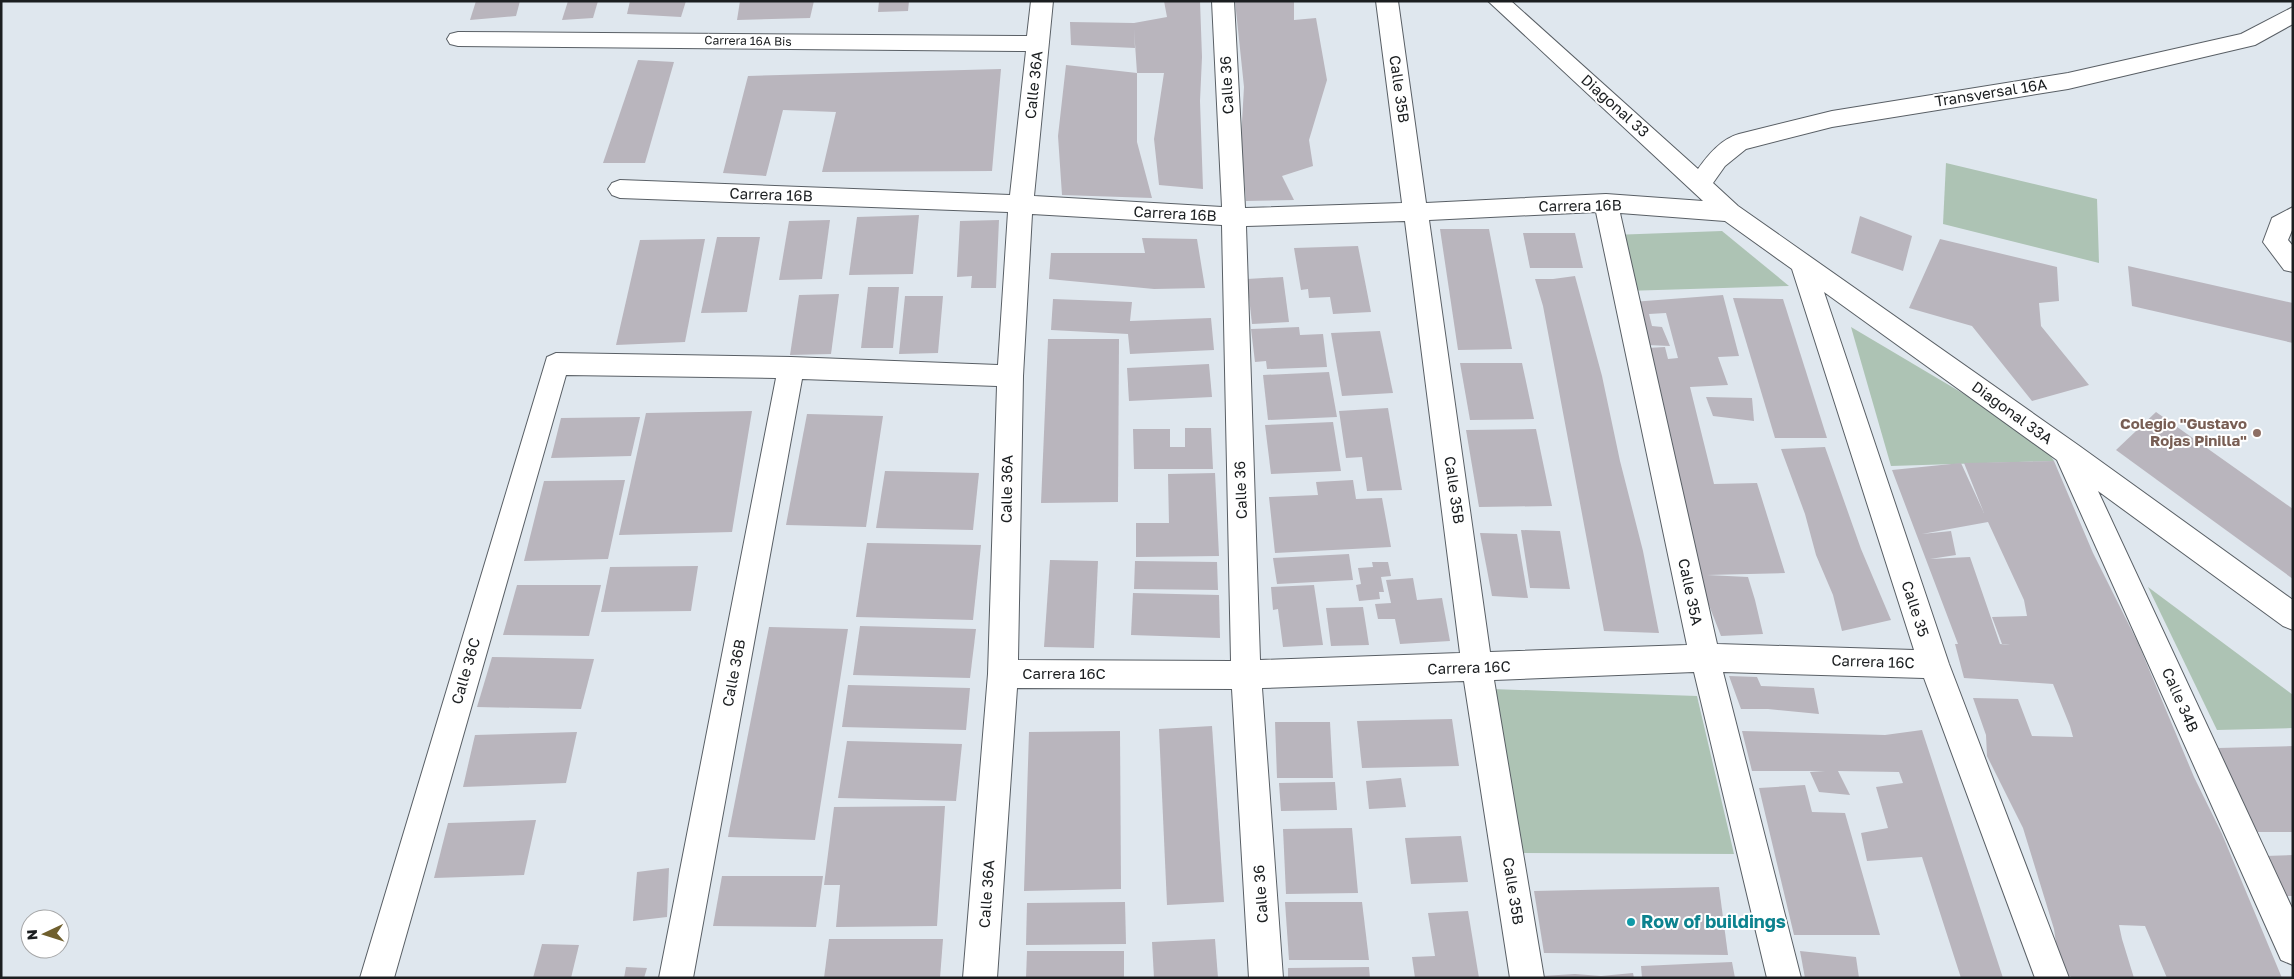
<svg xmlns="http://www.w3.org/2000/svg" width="2294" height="979" font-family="'Golos Text',sans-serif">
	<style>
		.green { fill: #adc3b4 }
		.building { fill: #b9b5bd; fill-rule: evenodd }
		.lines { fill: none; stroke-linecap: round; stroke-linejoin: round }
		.minor-casing { stroke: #595f65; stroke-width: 2 }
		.minor { fill: #fff; fill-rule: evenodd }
		.education-dot { fill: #8d6e63; stroke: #fff; stroke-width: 2 }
		.culture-dot { fill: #0f9aa8; stroke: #fff; stroke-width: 2 }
		.labels { text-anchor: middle; stroke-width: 4; stroke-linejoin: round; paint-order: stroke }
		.far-street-label { font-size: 12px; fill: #1b1e20; stroke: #fff }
		.street-label { font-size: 15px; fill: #1b1e20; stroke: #fff }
		.education-label { font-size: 15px; font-weight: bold; fill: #785e54; stroke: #fff; text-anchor: end }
		.near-culture-label { font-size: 18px; font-weight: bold; fill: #0d838f; stroke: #fff; text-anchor: start }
	</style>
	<rect width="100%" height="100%" fill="#dfe7ee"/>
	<g class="green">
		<path d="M1946,163L2097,199L2099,263L1943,224Z"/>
		<path d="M1722,231L1789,286L1625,291L1612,235Z"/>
		<path d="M1851,327L2040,439L2054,461L1891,466Z"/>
		<path d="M2148,587L2293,695V728L2217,730Z"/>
		<path d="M1492,689L1697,696L1734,854L1513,853Z"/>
	</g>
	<g class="building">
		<path d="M476,1H520L516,16L470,20Z"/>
		<path d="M568,1H598L593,18L562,20Z"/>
		<path d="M630,1H686L681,17L627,14Z"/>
		<path d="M740,1H814L810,18L737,20Z"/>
		<path d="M879,1H909L908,11L878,12Z"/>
		<path d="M1164,1H1200L1202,57L1200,101L1203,189L1159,185L1154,139L1164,73H1137V142L1152,198L1062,195L1058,136L1066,65L1137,73L1134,29L1135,48L1071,45L1070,22L1134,23L1167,17Z"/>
		<path d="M1235,1H1294V20L1316,18L1327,80L1309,140L1313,166L1282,176L1294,200L1246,201L1241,139L1244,87Z"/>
		<path d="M638,60L674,62L645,163H603Z"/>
		<path d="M1001,69L992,171L822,172L836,112L783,110L766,176L723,173L748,76Z"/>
		<path d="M919,215L913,274L849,275L857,217Z"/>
		<path d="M1860,216L1912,236L1903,271L1851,253Z"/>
		<path d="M830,220L822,279L779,280L789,221Z"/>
		<path d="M999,220L996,288H971L972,276L957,277L960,221Z"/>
		<path d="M1440,229H1489L1512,349L1458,350Z"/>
		<path d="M1523,233H1575L1583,268H1530Z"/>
		<path d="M717,237H760L747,312L701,313Z"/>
		<path d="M1142,238L1197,239L1205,288L1154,289L1049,279L1051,253H1145Z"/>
		<path d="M705,239L685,342L616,345L640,240Z"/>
		<path d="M1940,239L2057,267L2059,301L2039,303L2041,326L2089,385L2032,401L1972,326L1909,308Z"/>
		<path d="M1358,246L1371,312L1333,314L1330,297L1309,298L1308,289L1301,290L1294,248Z"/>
		<path d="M2128,266L2293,303V343L2132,306Z"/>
		<path d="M1575,276L1602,376L1620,461L1643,551L1659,633L1604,631L1543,306L1535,279H1553Z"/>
		<path d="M1283,277L1289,322L1252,324L1247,279Z"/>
		<path d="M868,287H899L893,348H861Z"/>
		<path d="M839,294L831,354L790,355L799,295Z"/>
		<path d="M1723,295L1739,356L1718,357L1728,385L1690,387L1714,484L1757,483L1785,573L1707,575L1748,577L1755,600L1763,634L1721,636L1707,600L1647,348L1665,347L1668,359L1678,358L1666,313L1649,314L1652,326L1662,327L1670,346L1647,345L1632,302Z"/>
		<path d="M905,296H943L938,353L899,354Z"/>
		<path d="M1733,298L1783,299L1827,438H1775Z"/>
		<path d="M1053,299L1132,302L1130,321L1211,318L1214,350L1130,354L1128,334L1051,330Z"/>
		<path d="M1299,327L1300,335L1323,334L1327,367L1267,369L1266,361L1255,362L1251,329Z"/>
		<path d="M1380,331L1393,393L1342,396L1331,333Z"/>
		<path d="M1048,339H1119L1118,502L1041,503Z"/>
		<path d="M1460,363H1522L1534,419L1470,420Z"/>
		<path d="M1209,364L1212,397L1129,401L1127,368Z"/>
		<path d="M1329,372L1337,417L1268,420L1263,375Z"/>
		<path d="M1706,397L1752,398L1754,421L1713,416Z"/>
		<path d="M1388,408L1402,490L1367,491L1362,457L1346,458L1339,411Z"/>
		<path d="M752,411L732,532L619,535L646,413Z"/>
		<path d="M2156,412L2293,509V579L2116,450Z"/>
		<path d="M807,414L883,416L866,527L786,525Z"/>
		<path d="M640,417L631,456L551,458L561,418Z"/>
		<path d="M1333,422L1341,471L1271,474L1265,425Z"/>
		<path d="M1185,428H1211L1213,469H1134L1133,429H1170V447H1185Z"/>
		<path d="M1536,429L1552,506L1479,507L1466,430Z"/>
		<path d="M1825,447L1861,549L1891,620L1842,631L1833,595L1816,555L1805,514L1781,449Z"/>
		<path d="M2054,461L2093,553L2138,643L2194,777L2222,834L2282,978H2167L2145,926L2119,925L2122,939L2134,978H2073L2060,970L2054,929L2023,828L1987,756L1986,735L1973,698L2018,699L2032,736L2073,737L2070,726L2053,684L1964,678L1955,644H1958L1892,470L1961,463L1984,513L1964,463ZM1988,522L2024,600L2027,616L1992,617L2002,644L2010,645L2000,644L1970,557L1930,559L1956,555L1951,531L1922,534Z"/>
		<path d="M885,471L979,473L973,530L876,528Z"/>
		<path d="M1215,473L1219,556L1136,557V523H1169L1168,474Z"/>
		<path d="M625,480L608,559L524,561L544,481Z"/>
		<path d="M1353,480L1356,499L1382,498L1391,547L1275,553L1269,497L1318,495L1316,482Z"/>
		<path d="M1521,530L1560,531L1570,589L1530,588Z"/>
		<path d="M1480,533L1517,534L1528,598L1492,596Z"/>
		<path d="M867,543L981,545L973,620L856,617Z"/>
		<path d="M1349,554L1353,580L1277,584L1273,558Z"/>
		<path d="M1050,560L1098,561L1094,648L1044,647Z"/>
		<path d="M1135,561L1217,562L1218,590L1134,589Z"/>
		<path d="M1372,562H1388L1391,576L1381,577L1384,592H1379L1380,599L1359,601L1356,585L1361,584L1358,568L1373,567Z"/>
		<path d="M698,566L691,611L601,612L610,567Z"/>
		<path d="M1413,578L1417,600L1442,598L1450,641L1400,644L1395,619H1378L1375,604L1391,603L1386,580Z"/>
		<path d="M517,585H601L589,636L503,635Z"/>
		<path d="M1314,585L1323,645L1283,647L1278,609L1273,610L1271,587Z"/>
		<path d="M1133,593L1219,595L1220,638L1131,635Z"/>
		<path d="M1363,607L1369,645L1331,646L1326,608Z"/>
		<path d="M860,626L976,629L970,678L853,675Z"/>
		<path d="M769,627L848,629L815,840L728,837Z"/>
		<path d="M492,657L594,659L581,709L477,707Z"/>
		<path d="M1729,676L1757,677L1761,686L1814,688L1819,714L1768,709H1741Z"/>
		<path d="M848,685L970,688L966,730L842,727Z"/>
		<path d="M1452,719L1459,766L1362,768L1357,721Z"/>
		<path d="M1275,722H1330L1333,778H1277Z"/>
		<path d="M1212,726L1224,902L1167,905L1159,729Z"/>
		<path d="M1922,730L2003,978H1961L1922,857L1867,861L1861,833L1888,828L1876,787L1903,783L1899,772L1838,771L1850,795L1819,792L1810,772L1825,771H1752L1742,731L1885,735Z"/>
		<path d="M1120,731L1121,889L1024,891L1029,732Z"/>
		<path d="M577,732L566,783L463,787L475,735Z"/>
		<path d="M847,741L962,744L956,801L838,798Z"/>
		<path d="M2293,746V832H2254L2218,748Z"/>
		<path d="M1401,778L1406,807L1369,809L1366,781Z"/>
		<path d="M1335,782L1337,810L1281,811L1279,783Z"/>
		<path d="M1805,785L1812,812L1845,813L1880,935H1794L1759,788Z"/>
		<path d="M945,806L937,926L836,927L840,885H824L834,807Z"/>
		<path d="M536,820L524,875L434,878L448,823Z"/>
		<path d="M1352,828L1358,893L1286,894L1283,829Z"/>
		<path d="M1461,836L1468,882L1411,884L1405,838Z"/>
		<path d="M2293,855V896H2285L2265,856Z"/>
		<path d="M669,868L667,917L633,921L637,872Z"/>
		<path d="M722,876H823L816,927L713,926Z"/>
		<path d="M1719,887L1728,955L1544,953L1534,891Z"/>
		<path d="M1125,902L1126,944L1026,945L1027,903Z"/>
		<path d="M1285,902H1362L1369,960H1289Z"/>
		<path d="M1468,911L1479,978H1415L1412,957L1435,956L1428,913Z"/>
		<path d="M829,939H943L940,978H824Z"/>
		<path d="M1215,939L1218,978H1154L1152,942Z"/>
		<path d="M542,944L579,945L571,978H533Z"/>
		<path d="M1027,951H1124V978H1026Z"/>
		<path d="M1800,951L1856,957L1859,978H1805Z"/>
		<path d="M1732,962L1735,978H1642L1641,966Z"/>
		<path d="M626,967L647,968L644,978H624Z"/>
		<path d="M1369,967L1370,978H1288V968Z"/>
		<path d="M1633,973L1634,978H1542V976L1575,974L1601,976Z"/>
	</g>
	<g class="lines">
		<g class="minor-casing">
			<g id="minor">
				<path d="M1031,1H1053L1034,196L1222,207L1212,1H1234L1245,208L1402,203L1376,1H1398L1426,203L1606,194L1703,201L1488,1H1511L1698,169C1708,155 1721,139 1739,134L1832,111L2068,73L2241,34L2293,7V24L2255,45L2068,89L1832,127L1746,149L1725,166L1713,183L1738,206L2078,445L2293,600V630L2283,626L2098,491L2293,910V965L2281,960L2057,460L1824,292L1949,664L2069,978H2035L1924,678L1723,672L1801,978H1767L1694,672L1494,680L1544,978H1510L1464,681L1262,688L1283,978H1249L1232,689L1017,688L997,978H963L988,674L997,386L802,379L693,978H659L776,378L566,375L394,978H360L547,357L556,353L791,357L998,365L1008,212L620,198L612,195L608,189L612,183L620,180L1010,195L1026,51L458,46L450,44L447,39L450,34L458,32L1027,36ZM1596,212L1687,645L1490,652L1429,220ZM1620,213L1725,221L1792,269L1914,650L1717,644ZM1032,214L1222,225L1231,661L1018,660L1023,376ZM1405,221L1460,653L1260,660L1246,226Z"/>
				<path d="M2293,207V228L2288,240L2293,246V272L2284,270L2263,242L2272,218Z"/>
			</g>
		</g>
		<use href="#minor" class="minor"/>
	</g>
	<circle class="education-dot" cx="2257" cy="433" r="5"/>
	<circle class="culture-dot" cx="1631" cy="922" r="5"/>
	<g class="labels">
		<g class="far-street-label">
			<text transform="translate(748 41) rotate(1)" y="4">Carrera 16A Bis</text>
		</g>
		<g class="street-label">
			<text transform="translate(1034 85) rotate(-84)" y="5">Calle 36A</text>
			<text transform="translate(1227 85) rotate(-93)" y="5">Calle 36</text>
			<text transform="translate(1399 89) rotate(82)" y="5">Calle 35B</text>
			<text transform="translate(1991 93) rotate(-9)" y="5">Transversal 16A</text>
			<text transform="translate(1615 106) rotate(42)" y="5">Diagonal 33</text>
			<text transform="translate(771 195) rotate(2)" y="5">Carrera 16B</text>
			<text transform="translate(1580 206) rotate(-1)" y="5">Carrera 16B</text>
			<text transform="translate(1175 214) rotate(3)" y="5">Carrera 16B</text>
			<text transform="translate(2012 413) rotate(36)" y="5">Diagonal 33A</text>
			<text transform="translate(1007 489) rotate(-89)" y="5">Calle 36A</text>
			<text transform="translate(1241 490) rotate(-92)" y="5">Calle 36</text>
			<text transform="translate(1454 490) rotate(82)" y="5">Calle 35B</text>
			<text transform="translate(1690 592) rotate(78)" y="5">Calle 35A</text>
			<text transform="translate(1915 609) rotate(72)" y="5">Calle 35</text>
			<text transform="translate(1873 662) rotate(2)" y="5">Carrera 16C</text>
			<text transform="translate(1469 668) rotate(-2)" y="5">Carrera 16C</text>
			<text transform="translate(466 671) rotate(-74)" y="5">Calle 36C</text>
			<text transform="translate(734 673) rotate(-79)" y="5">Calle 36B</text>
			<text x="1064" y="679">Carrera 16C</text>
			<text transform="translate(2180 700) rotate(66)" y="5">Calle 34B</text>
			<text transform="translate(1513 891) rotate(81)" y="5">Calle 35B</text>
			<text transform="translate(987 894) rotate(-86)" y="5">Calle 36A</text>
			<text transform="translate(1261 894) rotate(-94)" y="5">Calle 36</text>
		</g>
		<g class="education-label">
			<text x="2247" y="429">Colegio "Gustavo<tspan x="2247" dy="17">Rojas Pinilla"</tspan></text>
		</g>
		<g class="near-culture-label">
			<text x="1641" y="928">Row of buildings</text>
		</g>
	</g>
	<rect width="2294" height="979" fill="none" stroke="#1b1e20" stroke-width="5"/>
	<g transform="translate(45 934) rotate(266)"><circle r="24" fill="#ffffff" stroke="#a4a5a6"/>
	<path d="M0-4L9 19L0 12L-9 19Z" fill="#6f5f2d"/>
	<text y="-8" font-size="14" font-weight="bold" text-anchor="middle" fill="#1b1e20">N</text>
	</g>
</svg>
